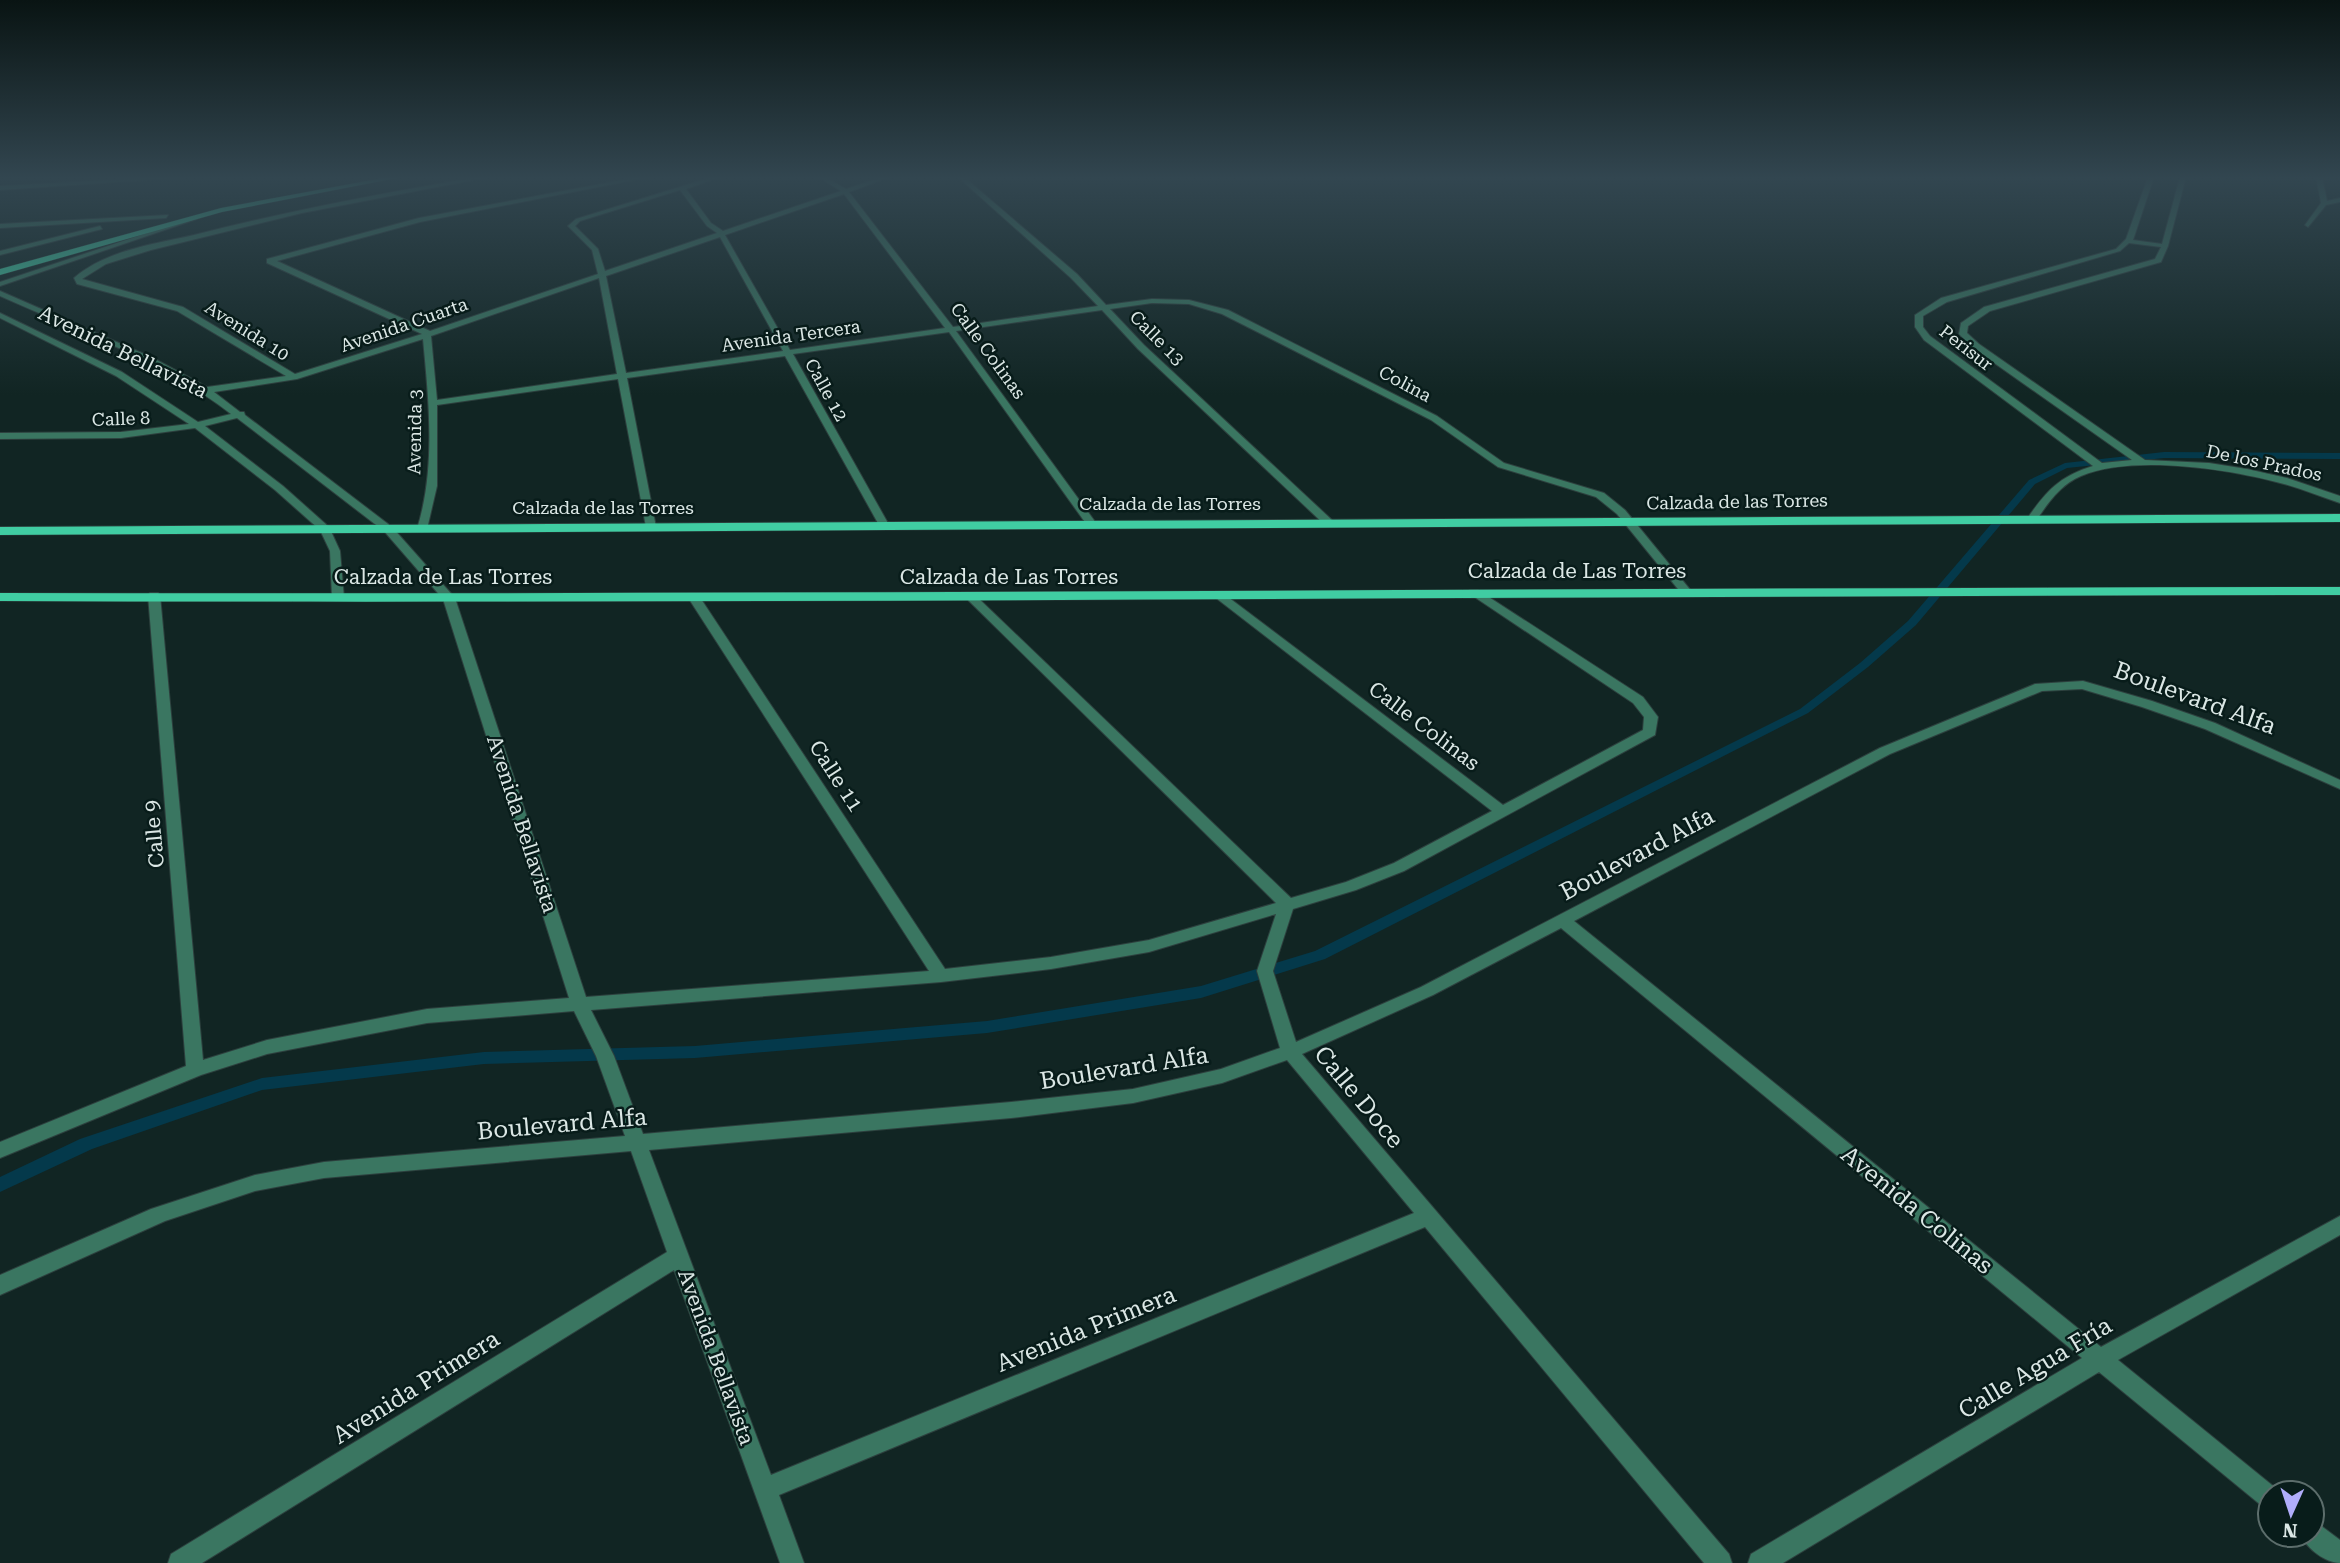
<svg xmlns="http://www.w3.org/2000/svg" width="2340" height="1563" font-family="'Roboto Serif',serif">
	<style>
		.lines { fill: none; stroke-linecap: round; stroke-linejoin: round }
		.stream { fill: #04394b; fill-rule: evenodd }
		.street-casing { stroke: #2d403e; stroke-width: 2 }
		.primary-casing { stroke: #2d403e; stroke-width: 1 }
		.street { fill: #3a7661; fill-rule: evenodd }
		.primary { fill: #40cda2; fill-rule: evenodd }
		.labels { text-anchor: middle; stroke-width: 5; stroke-linejoin: round; paint-order: stroke }
		.far-street-label { font-size: 18px; fill: #dbe7e5; stroke: #081c1a }
		.street-label { font-size: 21px; fill: #dbe7e5; stroke: #081c1a }
		.near-street-label { font-size: 24px; fill: #dbe7e5; stroke: #081c1a }
	</style>
	<rect width="100%" height="100%" fill="#112523"/>
	<g class="lines">
		<path class="stream" d="M2164,452L2340,453V459L2164,458L2067,468L2035,484L1916,625L1868,667L1808,713L1325,959L1201,998L987,1033L695,1058L484,1064L262,1090L92,1149L0,1192V1177L80,1139L262,1078L484,1052L695,1046L987,1021L1201,986L1315,951L1800,709L1860,663L1908,621L2029,480L2065,463Z"/>
		<g class="street-casing">
			<g id="street">
				<path d="M163,177H190L0,190V186Z"/>
				<path d="M478,177H489L302,213L151,250L106,264L82,279L183,307L295,374L422,334L267,263V259L419,218L638,177H649L420,222L277,261L430,331L598,274L592,250L568,226L576,219L712,177H720L686,189L711,223L723,231L841,191L818,177H825L846,189L882,177H890L849,192L953,327L1098,306L1071,278L958,177H964L1077,274L1106,305L1152,299L1189,300L1228,310L1437,416L1504,463L1604,493L1625,510L1692,592L1690,594H1682L1617,514L1596,497L1498,467L1431,420L1222,314L1189,304L1152,303L1110,309L1144,345L1333,521V525H1325L1138,349L1102,310L956,331L1096,523L1091,526L1087,525L949,332L793,354L889,525L884,528L879,525L785,356L627,378L656,527L651,530L646,527L618,379L437,405V486L427,529L422,532L417,529C436,468 429,402 423,339L297,379L214,392L240,412H244L245,415L392,527L455,598L586,997L929,971L689,599L695,596L701,599L945,969L1051,957L1149,940L1276,903L968,600V596H976L1291,898L1346,882L1394,863L1492,811L1216,598V594H1224L1503,805L1643,730L1644,717L1633,703L1470,594V590H1478L1643,697L1658,717L1655,735L1404,871L1356,890L1293,909L1273,971L1296,1042L1421,987L1880,748L2035,684L2083,681L2152,701L2215,723L2340,780V789L2205,729L2142,707L2082,689L2042,691L1890,754L1574,921L2101,1347L2340,1216V1235L2118,1360L2278,1490L2280,1493H2270V1510L2262,1506L2099,1372L1783,1563H1748L1751,1554L2082,1358L1561,928L1433,995L1302,1054L1729,1554L1732,1563H1704L1425,1227L779,1495L804,1563H780L674,1270L202,1563H168L171,1554L667,1252L631,1151L324,1178L255,1191L165,1221L0,1295V1275L151,1209L255,1175L324,1162L625,1136L596,1056L574,1011L427,1023L267,1054L201,1075L0,1158V1142L186,1066L148,595L150,593H158L160,595L203,1060L267,1040L427,1009L569,998L443,599L384,531L237,418L205,426L283,486L329,527L340,551L344,598L342,600H334L332,598L330,551L320,530L275,490L195,428L121,438L0,439V433L121,432L189,424L116,376L0,318V313L122,372L198,422L231,414C163,361 78,331 0,296V291L151,357L207,387L286,376L177,311L77,284L74,278C106,250 155,244 194,235C288,211 383,193 478,177ZM680,190L707,226L717,233L605,271L598,249L575,226L580,221ZM844,194L945,328L790,350L725,235ZM720,237L783,351L626,373L606,276ZM599,278L617,374L437,400L431,336ZM1276,914L1257,971L1280,1048L1221,1069L1133,1089L1011,1102L643,1134L614,1056L591,1010L941,982L1051,969L1149,952ZM1287,1060L1414,1213L771,1475L649,1150L1011,1118L1133,1103L1222,1083Z"/>
				<path d="M2148,177H2154L2133,240L2162,244L2180,177H2186L2168,246L2161,262L1990,311L1968,326L1967,333L1979,344L2145,460L2209,463L2247,469L2287,478L2340,496V503C2321,497 2303,489 2284,484C2230,469 2133,454 2081,476C2061,484 2047,504 2036,521L2032,522L2027,519C2046,491 2060,476 2093,466L1924,340L1915,327V315L1941,298L2116,249L2126,239ZM2129,243L2161,247L2155,259L1984,307L1961,323L1959,334L1973,348L2132,460L2102,463L1930,336L1923,327V316L1947,302L2120,251Z"/>
				<path d="M2316,177H2322L2327,201L2340,198V202L2326,205L2308,227L2305,225L2321,203Z"/>
				<path d="M168,215L166,218L0,228V224Z"/>
				<path d="M192,218L197,219L0,286V282Z"/>
				<path d="M100,226L102,229L0,255V251Z"/>
				<path d="M2312,1521L2320,1525L2340,1540V1563C2326,1563 2307,1549 2301,1535H2312Z"/>
			</g>
		</g>
		<g class="primary-casing">
			<g id="primary">
				<path d="M388,177H402L222,212L0,275V269L221,208Z"/>
				<path d="M2340,514V522L0,535V527Z"/>
				<path d="M2340,587V595C1560,596 780,604 0,601V593C780,595 1560,588 2340,587Z"/>
			</g>
		</g>
		<use href="#street" class="street"/>
		<use href="#primary" class="primary"/>
	</g>
	<linearGradient id="sky" x2="0" y2="1"><stop stop-color="#091413"/><stop offset="0.45" stop-color="#324650"/><stop offset="1" stop-color="#324650" stop-opacity="0"/></linearGradient>
	<rect width="2340" height="395" fill="url(#sky)"/>
	<g class="labels">
		<g class="far-street-label">
			<text transform="translate(404 325) rotate(-19)" y="6">Avenida Cuarta</text>
			<text transform="translate(247 331) rotate(32)" y="6">Avenida 10</text>
			<text transform="translate(791 336) rotate(-8)" y="6">Avenida Tercera</text>
			<text transform="translate(1157 338) rotate(45)" y="6">Calle 13</text>
			<text transform="translate(1966 348) rotate(38)" y="6">Perisur</text>
			<text transform="translate(988 351) rotate(54)" y="6">Calle Colinas</text>
			<text transform="translate(1405 384) rotate(28)" y="6">Colina</text>
			<text transform="translate(826 390) rotate(61)" y="6">Calle 12</text>
			<text transform="translate(121 419) rotate(-2)" y="6">Calle 8</text>
			<text transform="translate(415 432) rotate(-89)" y="6">Avenida 3</text>
			<text transform="translate(2264 463) rotate(12)" y="6">De los Prados</text>
			<text transform="translate(1737 502) rotate(-1)" y="6">Calzada de las Torres</text>
			<text x="1170" y="510">Calzada de las Torres</text>
			<text x="603" y="514">Calzada de las Torres</text>
		</g>
		<g class="street-label">
			<text transform="translate(123 352) rotate(26)" y="7">Avenida Bellavista</text>
			<text x="1577" y="578">Calzada de Las Torres</text>
			<text x="443" y="584">Calzada de Las Torres</text>
			<text x="1009" y="584">Calzada de Las Torres</text>
			<text transform="translate(1424 726) rotate(37)" y="7">Calle Colinas</text>
			<text transform="translate(836 776) rotate(57)" y="7">Calle 11</text>
			<text transform="translate(522 824) rotate(72)" y="7">Avenida Bellavista</text>
			<text transform="translate(154 834) rotate(-95)" y="7">Calle 9</text>
			<text transform="translate(716 1357) rotate(70)" y="7">Avenida Bellavista</text>
		</g>
		<g class="near-street-label">
			<text transform="translate(2195 698) rotate(20)" y="8">Boulevard Alfa</text>
			<text transform="translate(1637 854) rotate(-28)" y="8">Boulevard Alfa</text>
			<text transform="translate(1124 1068) rotate(-9)" y="8">Boulevard Alfa</text>
			<text transform="translate(1359 1097) rotate(50)" y="8">Calle Doce</text>
			<text transform="translate(562 1124) rotate(-5)" y="8">Boulevard Alfa</text>
			<text transform="translate(1917 1210) rotate(39)" y="8">Avenida Colinas</text>
			<text transform="translate(1086 1329) rotate(-22)" y="8">Avenida Primera</text>
			<text transform="translate(2035 1368) rotate(-31)" y="8">Calle Agua Fría</text>
			<text transform="translate(416 1387) rotate(-32)" y="8">Avenida Primera</text>
		</g>
	</g>
	<g transform="translate(2291 1514) rotate(183)"><circle r="33" fill="#081c1a" stroke="#5c6d6b" stroke-width="2"/>
	<path d="M0-5L12 26L0 18L-12 26Z" fill="#b0adfa"/>
	<text y="-10" font-size="19" font-weight="bold" text-anchor="middle" fill="#dbe7e5">N</text>
	</g>
</svg>
